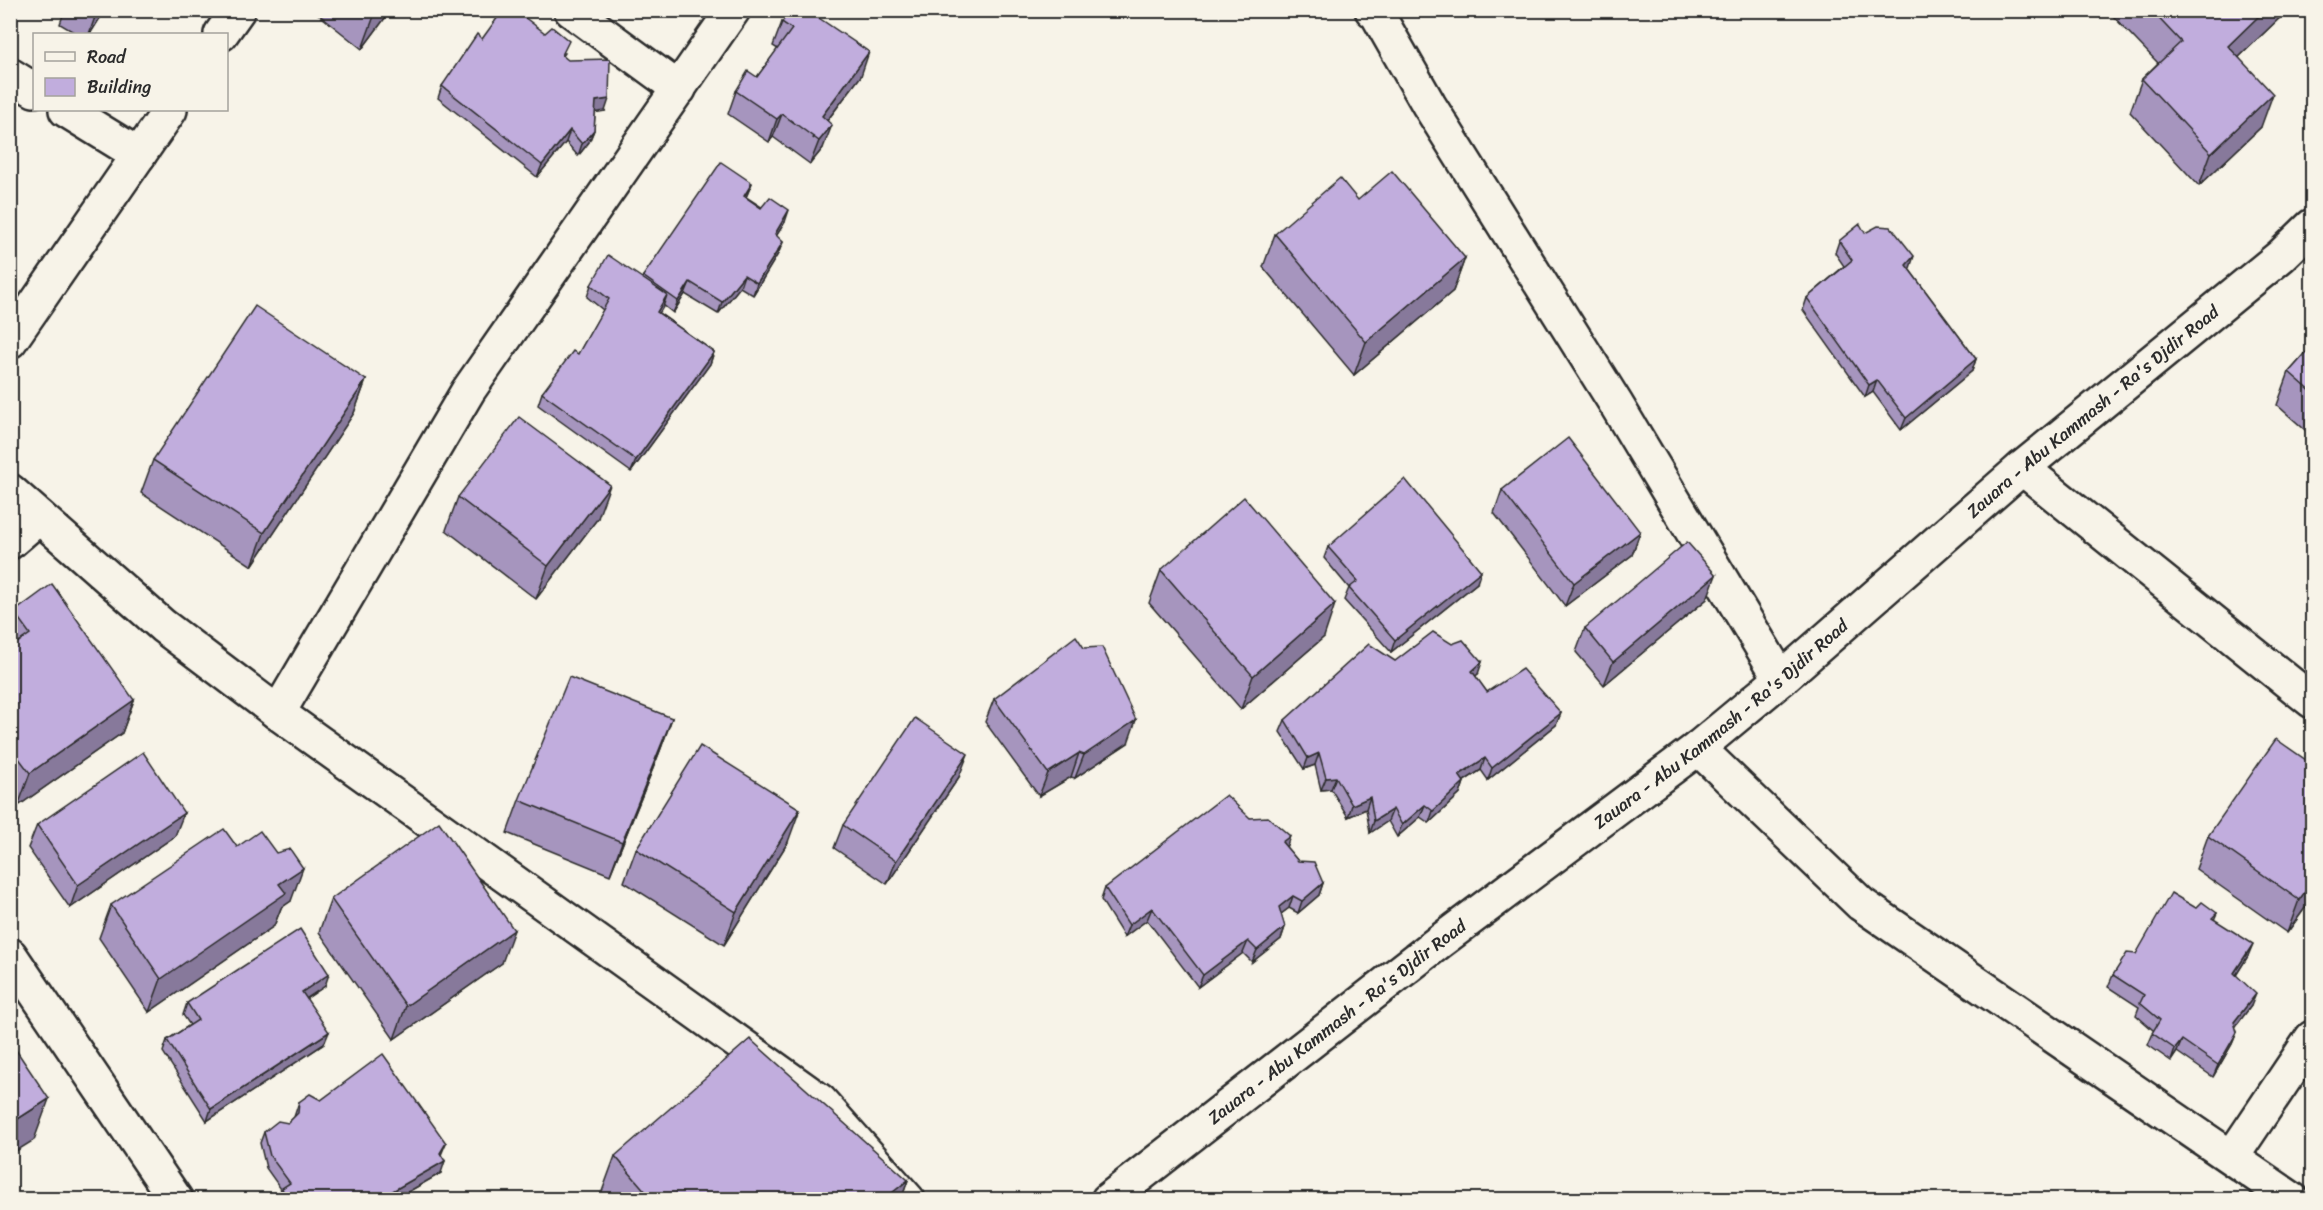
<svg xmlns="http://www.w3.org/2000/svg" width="2323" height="1210" font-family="Sriracha,sans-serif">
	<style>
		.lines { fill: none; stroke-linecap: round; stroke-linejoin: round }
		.minor-casing { stroke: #2b2b2b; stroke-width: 38 }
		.primary-casing { stroke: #2b2b2b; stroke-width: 38 }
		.minor { stroke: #f7f3e8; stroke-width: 33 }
		.primary { stroke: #f7f3e8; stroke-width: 33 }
		.wall { fill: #a695be; stroke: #2b2b2b; stroke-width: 1.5 }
		.shaded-wall { fill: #87799b; stroke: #2b2b2b; stroke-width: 1.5 }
		.building { fill: #c1addd; stroke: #2b2b2b; stroke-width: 1.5 }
		.labels { text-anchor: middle; stroke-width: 5; stroke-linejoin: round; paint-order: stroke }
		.street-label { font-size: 18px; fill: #2b2b2b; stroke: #f7f3e8 }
	</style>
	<rect width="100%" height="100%" fill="#f7f3e8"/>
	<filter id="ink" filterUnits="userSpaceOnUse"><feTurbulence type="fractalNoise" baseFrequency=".0167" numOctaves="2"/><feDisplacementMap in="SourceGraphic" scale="12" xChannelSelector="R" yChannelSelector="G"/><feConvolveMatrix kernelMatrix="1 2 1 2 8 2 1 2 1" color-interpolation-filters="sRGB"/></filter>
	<g filter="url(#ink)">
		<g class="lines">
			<g class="minor-casing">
				<g id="minor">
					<path d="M571,10L679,89"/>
					<path d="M1372,10L1377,14L1429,105L1616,404L1781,679"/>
					<path d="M221,34L238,10"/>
					<path d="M10,75L34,90"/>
					<path d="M66,110L139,155"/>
					<path d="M10,341L170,110"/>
					<path d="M2022,468L2312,701"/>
					<path d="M10,491L163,626L278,713L820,1101L908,1200"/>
					<path d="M10,542L39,517"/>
					<path d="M278,713L468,391L733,10"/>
					<path d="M1698,748L1861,904L2293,1200"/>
					<path d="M10,955L176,1200"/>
					<path d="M2232,1157L2312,1038"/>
				</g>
			</g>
			<g class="primary-casing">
				<g id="primary">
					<path id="s1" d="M1108,1200L1439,942L1698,748L1781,679L2022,468L2281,256L2312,226"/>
				</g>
			</g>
			<use href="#minor" class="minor"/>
			<use href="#primary" class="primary"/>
		</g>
		<g class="wall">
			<path d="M61,10H105L90,34H77L60,24L64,12Z"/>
			<path d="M313,10H391L362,49Z"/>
			<path d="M2114,10H2288L2239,57L2261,127L2199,186L2130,112L2142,79L2158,63L2112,15Z"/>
			<path d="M782,22L861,76L827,121L823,148L810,164L773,137L769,142L728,114L736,91L757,77L778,49L773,46Z"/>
			<path d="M482,39L565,53L563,56L605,111L595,112L594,130L589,142L578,156L566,142L537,177L438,98L442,86Z"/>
			<path d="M752,183L746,197L785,222L776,236L783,242L778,254L753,295L740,287L718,314L685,294L673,313L663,305L659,313L714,352L710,364L631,472L538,405L542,393L578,354L603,310L587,297L591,285L642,278L643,276Z"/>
			<path d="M1865,233L1910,268L1909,269L1976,359L1972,371L1901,430L1873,392L1865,397L1803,310L1807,298L1844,266L1835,253L1839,241Z"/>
			<path d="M1275,234L1465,258L1453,291L1354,375L1263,267Z"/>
			<path d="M2313,345V437L2277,405L2289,372Z"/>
			<path d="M366,380L354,413L252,566L141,493L153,460Z"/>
			<path d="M1502,490L1640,532L1632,555L1565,606L1494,513Z"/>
			<path d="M458,497L598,518L536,599L446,530Z"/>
			<path d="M1328,547L1477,583L1391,652L1344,600L1349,588L1324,558Z"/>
			<path d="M1161,570L1324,637L1241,709L1149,603Z"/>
			<path d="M1707,599L1604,685L1576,652L1585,628Z"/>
			<path d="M14,612L134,700L122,733L18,806L10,795V621Z"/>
			<path d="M1395,661L1478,674L1475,676L1487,692L1561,713L1556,725L1488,780L1481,770L1464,781V782L1460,794L1429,823L1420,817L1397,837L1388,821L1370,833L1366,809L1348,817L1331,789L1321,790L1315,765L1304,769L1280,732L1285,720Z"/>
			<path d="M994,699L1128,743L1075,778L1071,777L1039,796L985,722Z"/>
			<path d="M672,718L660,751L610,875L507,833L519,800Z"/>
			<path d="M2313,765V897L2287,933L2196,869L2208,836Z"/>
			<path d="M959,777L887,884L834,848L843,825Z"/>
			<path d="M1250,818L1290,836L1286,847L1298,861L1323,883L1319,895L1298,913L1289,908L1281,914L1285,927L1281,939L1252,962L1243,953L1198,987L1147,920L1124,937L1101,900L1105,888Z"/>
			<path d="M37,825L175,836L70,908L28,848Z"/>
			<path d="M788,842L724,945L624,882L636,849Z"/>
			<path d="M237,847L291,901L281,908L274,926L149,1012L99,938L111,905Z"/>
			<path d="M331,899L502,963L394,1039L319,932Z"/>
			<path d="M2196,908L2217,913L2214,920L2248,956L2236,975L2251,1006L2235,1027L2237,1032L2232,1044L2213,1077L2177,1052L2171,1061L2148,1045L2154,1031L2136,1015L2139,1007L2108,987L2113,975L2136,954Z"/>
			<path d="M325,986L306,999L324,1044L207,1121L163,1052L167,1040L190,1025L183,1015L187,1003Z"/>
			<path d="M299,1102L446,1143L441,1155V1173L394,1200H277L281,1189L266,1168L260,1143L264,1132L288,1123L294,1117Z"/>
			<path d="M615,1156L908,1180L901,1200H602L600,1197Z"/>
		</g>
		<g class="shaded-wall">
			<path d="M99,10H105L90,34H89L95,17Z"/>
			<path d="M378,10H391L362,49L374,16Z"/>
			<path d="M2265,10H2288L2216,79L2228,46Z"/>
			<path d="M869,52L861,76L813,139L822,116Z"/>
			<path d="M2273,94L2261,127L2199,186L2211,153Z"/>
			<path d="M609,99L605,111L592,113L596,101Z"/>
			<path d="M782,114L773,137L769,142L777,119Z"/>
			<path d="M832,125L823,148L810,164L819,141Z"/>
			<path d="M570,130L566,142L537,177L542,165Z"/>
			<path d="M594,130L589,142L578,156L582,144Z"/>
			<path d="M752,183L747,195L739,208L744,196Z"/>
			<path d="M789,210L785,222L770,246L775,234Z"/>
			<path d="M783,242L778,254L753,295L757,283Z"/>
			<path d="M1914,256L1910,268L1901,277L1906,265Z"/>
			<path d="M1465,258L1453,291L1354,375L1366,342Z"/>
			<path d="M744,275L740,287L718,314L722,302Z"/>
			<path d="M690,282L685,294L673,313L678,301Z"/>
			<path d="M667,295L663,307L653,324L657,312Z"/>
			<path d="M714,352L710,364L631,472L636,460Z"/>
			<path d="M1976,359L1972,371L1901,430L1906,418Z"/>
			<path d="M366,380L354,413L252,566L264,533Z"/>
			<path d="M1877,380L1873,392L1865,397L1869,385Z"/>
			<path d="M610,485L598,518L536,599L548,566Z"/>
			<path d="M1640,532L1632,555L1565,606L1574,583Z"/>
			<path d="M1481,571L1477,583L1391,652L1395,640Z"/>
			<path d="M1716,575L1707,599L1604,685L1613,662Z"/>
			<path d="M1335,604L1324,637L1241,709L1253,676Z"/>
			<path d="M1482,662L1478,674L1467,683L1472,671Z"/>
			<path d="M134,700L122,733L18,806L30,773Z"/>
			<path d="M1561,713L1556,725L1488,780L1492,768Z"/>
			<path d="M672,718L660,751L610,875L622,842Z"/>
			<path d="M1136,720L1128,743L1075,778L1084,755Z"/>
			<path d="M1079,753L1071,777L1039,796L1048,773Z"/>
			<path d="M1319,753L1315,765L1304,769L1308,758Z"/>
			<path d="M968,754L959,777L887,884L896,861Z"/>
			<path d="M18,757L10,778V762Z"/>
			<path d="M1485,758L1481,770L1455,787L1459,775Z"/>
			<path d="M1336,777L1331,789L1321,790L1326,778Z"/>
			<path d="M1464,782L1460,794L1429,823L1433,811Z"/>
			<path d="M1370,797L1366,809L1348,817L1352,805Z"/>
			<path d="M1425,805L1420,817L1397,837L1402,825Z"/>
			<path d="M800,809L788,842L724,945L736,912Z"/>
			<path d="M1393,809L1388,821L1370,833L1374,821Z"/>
			<path d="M184,813L175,836L70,908L78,885Z"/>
			<path d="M1290,836L1286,848L1282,842Z"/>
			<path d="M303,868L291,901L281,908L274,926L149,1012L161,979L279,884Z"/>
			<path d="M2313,881V897L2287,933L2299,900Z"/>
			<path d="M1323,883L1319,895L1298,913L1302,901Z"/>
			<path d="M1293,896L1289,908L1274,919L1279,907Z"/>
			<path d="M1152,908L1147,920L1124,937L1129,925Z"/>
			<path d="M1285,927L1281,939L1252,962L1257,950Z"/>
			<path d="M514,930L502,963L394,1039L406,1006Z"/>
			<path d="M1248,941L1243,953L1198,987L1203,975Z"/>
			<path d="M2253,944L2248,956L2230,985L2234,973Z"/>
			<path d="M329,974L325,986L298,1004L302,992Z"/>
			<path d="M2256,994L2251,1006L2230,1034L2234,1022Z"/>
			<path d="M329,1032L324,1044L207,1121L211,1109Z"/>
			<path d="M2237,1032L2232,1044L2213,1077L2218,1065Z"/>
			<path d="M2182,1040L2177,1052L2171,1061L2175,1049Z"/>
			<path d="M49,1099L34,1140L10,1155V1124Z"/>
			<path d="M445,1161L441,1173L394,1200H377Z"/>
			<path d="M908,1180L901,1200H883Z"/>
		</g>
		<g class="building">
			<path d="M84,10H99L95,17Z"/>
			<path d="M367,10H378L374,16Z"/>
			<path d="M503,10H515L545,33L552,27L569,41L562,55L568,60L610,59L609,99L596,101L594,130L582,144L570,130L542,165L442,86L477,34L482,39Z"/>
			<path d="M790,10H807L869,52L822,116L832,125L819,141L782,114L777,119L736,91L748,71L757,77L792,29L782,22Z"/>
			<path d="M2151,10H2265L2228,46L2273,94L2211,153L2142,79L2181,42Z"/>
			<path d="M721,162L752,183L744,196L761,208L770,197L789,210L775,234L783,242L757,283L744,275L722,302L690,282L678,301L643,276Z"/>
			<path d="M1392,171L1465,258L1366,342L1275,234L1340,178L1358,200Z"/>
			<path d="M1860,224L1865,233L1878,226L1891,227L1914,256L1906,265L1976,359L1906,418L1877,380L1869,385L1807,298L1852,260L1839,241Z"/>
			<path d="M608,255L667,295L657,312L714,352L636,460L542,393L573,351L578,354L609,299L591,285Z"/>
			<path d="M255,306L366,380L264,533L153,460Z"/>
			<path d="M2313,345V393L2289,372Z"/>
			<path d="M519,417L610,485L548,566L458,497Z"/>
			<path d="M1568,438L1640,532L1574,583L1502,490Z"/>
			<path d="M1405,479L1481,571L1395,640L1349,588L1358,581L1328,547Z"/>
			<path d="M1244,497L1335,604L1253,676L1161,570Z"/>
			<path d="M1687,542L1716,575L1613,662L1585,628Z"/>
			<path d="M52,584L134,700L30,773L18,757L10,762V648L30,634L14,612Z"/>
			<path d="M1433,632L1452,644L1463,640L1482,662L1472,671L1487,692L1522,669L1561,713L1492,768L1485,758L1459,775L1464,782L1433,811L1425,805L1402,825L1393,809L1374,821L1370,797L1352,805L1336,777L1326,778L1319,753L1308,758L1285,720L1369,644L1395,661Z"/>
			<path d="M1076,636L1084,648L1102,647L1136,720L1084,755L1079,753L1048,773L994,699Z"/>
			<path d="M569,677L672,718L622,842L519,800Z"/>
			<path d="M915,718L968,754L896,861L843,825Z"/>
			<path d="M2276,739L2313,765V881L2299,900L2208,836Z"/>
			<path d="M700,746L800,809L736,912L636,849Z"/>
			<path d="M143,752L184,813L78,885L37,825Z"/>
			<path d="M1226,795L1250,818L1268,817L1290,836L1282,842L1298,861L1314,862L1323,883L1302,901L1293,896L1279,907L1285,927L1257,950L1248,941L1203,975L1152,908L1129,925L1105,888Z"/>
			<path d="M439,822L514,930L406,1006L331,899Z"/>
			<path d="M224,829L237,847L260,831L276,853L290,849L303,868L279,884L286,893L161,979L111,905Z"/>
			<path d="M2171,893L2196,908L2202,902L2217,913L2212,918L2253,944L2234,973L2256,994L2234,1022L2237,1032L2218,1065L2182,1040L2175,1049L2152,1033L2160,1020L2140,1003L2144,995L2113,975L2127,953L2136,954Z"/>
			<path d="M300,929L329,974L302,992L329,1032L211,1109L167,1040L198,1020L187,1003Z"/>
			<path d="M750,1039L908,1180L883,1200H653L615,1156Z"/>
			<path d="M10,1041L49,1099L10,1124Z"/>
			<path d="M383,1054L446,1143L440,1153L445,1161L377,1200H286L282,1188L290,1183L270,1156L264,1132L278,1121L288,1123L298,1113L299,1102L310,1094L321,1100Z"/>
		</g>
	</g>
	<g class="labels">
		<g class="street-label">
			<text dy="6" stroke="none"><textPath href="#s1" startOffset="1262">Zauara - Abu Kammash - Ra's Djdir Road</textPath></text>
			<text dy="6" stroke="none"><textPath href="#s1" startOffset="776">Zauara - Abu Kammash - Ra's Djdir Road</textPath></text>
			<text dy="6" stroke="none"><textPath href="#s1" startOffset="290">Zauara - Abu Kammash - Ra's Djdir Road</textPath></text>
		</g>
	</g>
	<rect width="2323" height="1210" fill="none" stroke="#f7f3e8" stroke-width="36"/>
	<rect x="18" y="18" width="2287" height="1174" fill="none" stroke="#2b2b2b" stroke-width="2" filter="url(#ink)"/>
	<rect x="33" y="33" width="195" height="78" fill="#f7f3e8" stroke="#a5a39c" stroke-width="1.5"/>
	<rect x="45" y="52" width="30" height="9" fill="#f7f3e8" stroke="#a5a39c" stroke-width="1.5"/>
	<text x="87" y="63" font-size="18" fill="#2b2b2b">Road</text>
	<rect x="45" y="78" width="30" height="18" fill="#c1addd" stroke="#a5a39c" stroke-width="1.5"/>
	<text x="87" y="93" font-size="18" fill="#2b2b2b">Building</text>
</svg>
